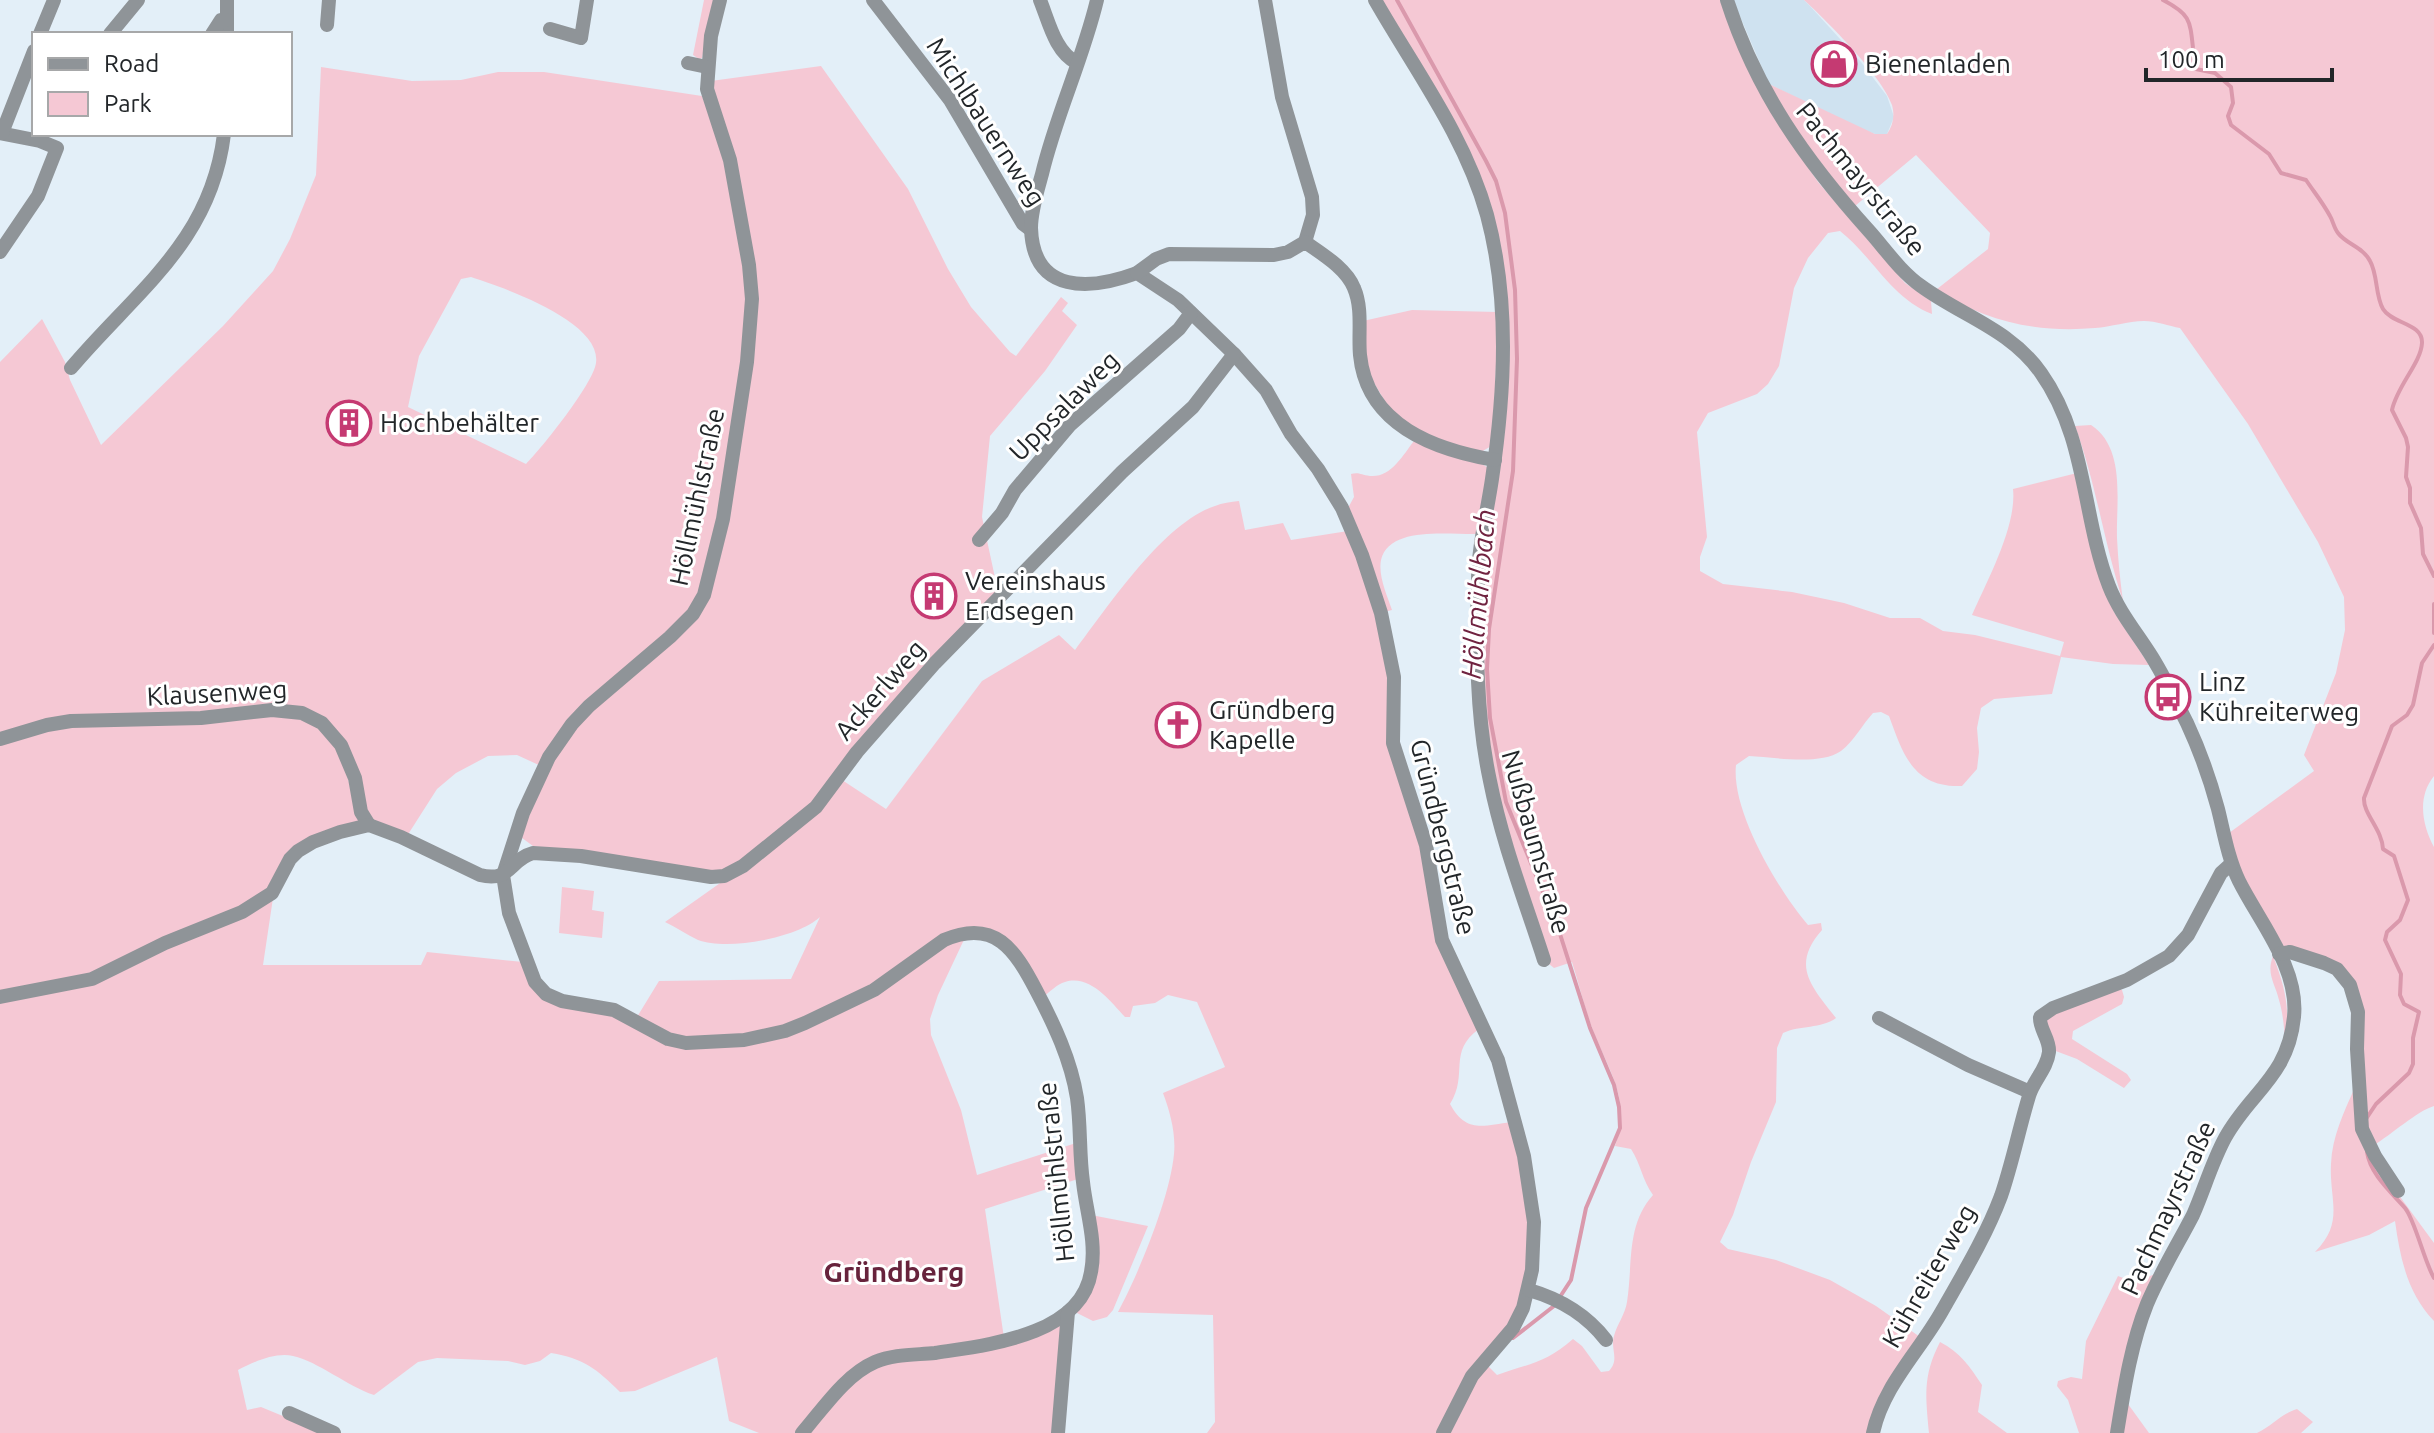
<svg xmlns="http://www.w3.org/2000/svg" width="2434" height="1433" font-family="Ubuntu,sans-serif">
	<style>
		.built { fill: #cfe2f0 }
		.green { fill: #f5c8d4; fill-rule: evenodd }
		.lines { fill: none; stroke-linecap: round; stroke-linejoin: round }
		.stream { stroke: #da99ac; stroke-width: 4 }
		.minor { stroke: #8f9498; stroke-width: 14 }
		.labels { text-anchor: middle; stroke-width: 6; stroke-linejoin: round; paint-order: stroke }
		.poi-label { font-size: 26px; fill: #222629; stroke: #fff; text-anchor: start }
		.street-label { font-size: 26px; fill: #222629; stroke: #fff }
		.water-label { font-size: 28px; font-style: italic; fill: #702340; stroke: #fff }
		.neighbourhood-label { font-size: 28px; font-weight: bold; fill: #67233c; stroke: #fff }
	</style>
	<rect width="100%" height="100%" fill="#e3eff8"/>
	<path class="built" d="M1733,0H1804L1810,6L1861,62L1887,96L1894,117L1887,134H1875L1854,126L1769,84Z"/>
	<g class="green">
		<path d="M704,0H714L702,58L699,59L693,55Z"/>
		<path d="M1380,0H1720L1739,49L1774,118L1818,182L1905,283L1931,301L1932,314C1892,299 1872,256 1840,231L1828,233L1808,258L1794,288L1779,366L1768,384L1757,394L1708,413L1697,432L1707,537L1700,557V571L1723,584L1792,592L1844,603L1890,618H1920L1943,631L1975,635L2060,656L2064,642L1972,615C1987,581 2017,526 2013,489L2077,473L2114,612L2149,665L2113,664L2061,657L2052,694L1994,699L1981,708L1977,728L1979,752L1977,769L1962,786C1913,788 1903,754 1889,716L1881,712L1873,713C1862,725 1854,741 1841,751C1819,766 1774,757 1749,756L1736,765C1731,811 1778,890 1808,925L1821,923L1822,930C1790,966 1812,987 1836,1018C1821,1029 1800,1025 1783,1033L1777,1048L1776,1102L1751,1162L1733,1215L1720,1242L1728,1249L1776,1260L1830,1280L1876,1306L1920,1337L1869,1433H1207L1215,1422L1213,1315L1118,1312C1139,1273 1170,1197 1174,1154C1176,1133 1170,1112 1163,1093L1225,1067L1197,1002L1168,995L1155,1003L1133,1006L1130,1017H1125C1110,1001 1090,974 1065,982C1057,984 1050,992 1043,997L1025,960L969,929L938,995L930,1019L931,1035L961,1110L977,1175L1076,1143L1078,1179L985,1209L1004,1338L886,1356L797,1433H759L729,1421L717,1357L635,1391L620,1392C597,1369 583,1358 551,1353L540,1361L525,1365L508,1361L437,1358L418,1362L374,1395C347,1386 319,1362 293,1356C276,1352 253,1362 238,1370L247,1410L261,1407L324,1433H0V1000L66,986L273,898L263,965H421L427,952L523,962L537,990L602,1009L655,1037H733L671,1036L637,1017L659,981L791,979L820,917C797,938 728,951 698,940C687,935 676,927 665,922L723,881L533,846L518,835L540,780L574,726L702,606L755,308L711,81L821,66L908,189L948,269L971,307L1010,352L1016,356L1061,297L1068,303L1062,311L1077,325L1045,371L990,436L982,517L997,587L1002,590L836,776L886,809L982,681L1059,635L1075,650C1108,607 1163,523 1215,506C1222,503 1231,502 1239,501L1245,530L1283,523L1291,540L1348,531L1385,645L1400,771L1433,895L1479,1029C1447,1052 1469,1074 1450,1104C1466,1133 1482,1126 1511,1122L1518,1147L1531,1245L1516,1317L1481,1359L1497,1375C1528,1364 1546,1363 1573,1339L1582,1346L1601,1372L1609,1371C1620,1359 1610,1349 1614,1336C1617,1324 1625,1315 1627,1302C1633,1264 1626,1225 1653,1195C1642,1180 1641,1164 1631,1149L1615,1146C1632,1100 1608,1070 1592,1028C1584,1006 1579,984 1572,962L1554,968L1549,964L1497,794L1484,711L1482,572L1498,467L1494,221Z"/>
		<path d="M1804,0H2434V776C2417,797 2422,825 2434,847V1106C2417,1111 2391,1135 2374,1145L2366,1129L2348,977L2283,947L2241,873L2229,833L2314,771L2304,755L2336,673L2345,630L2344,597L2318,542L2248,424L2180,328C2169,326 2156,321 2144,321C2128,321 2111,327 2095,328C2038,333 1984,322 1937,289L1988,249L1990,233L1916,155L1855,206L1807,147L1769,84L1875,134H1887C1893,125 1895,116 1892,105C1882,76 1827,21 1804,0Z"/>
		<path d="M321,67L412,81L461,80L498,72H544L702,96L725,155L749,307L719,520L697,604L637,661L541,766L517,755L488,756L456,773L437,789L407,836L367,818L359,780L317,716L247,709L103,719L0,736V362L42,319L65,362L70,380L101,445L223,326L273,271L290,239L316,175ZM471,277C502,287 602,321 596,363C593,384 542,448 526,464L408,407L419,356L461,279Z"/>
		<path d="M1412,310L1498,312L1493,445L1481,452L1438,441L1393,415L1367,371L1363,321Z"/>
		<path d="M2091,425C2126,448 2116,501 2117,538C2118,559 2120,580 2123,601C2104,543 2096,483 2075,426Z"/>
		<path d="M1414,441L1482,464L1490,469L1478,534C1451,535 1389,525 1381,560C1378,576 1387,595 1392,610L1384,612L1348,508L1354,497L1351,474C1359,472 1361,475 1370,476C1391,478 1403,455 1414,441Z"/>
		<path d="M273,713L314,722L341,752L359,821L311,837L268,893L100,973L0,993V743L57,726Z"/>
		<path d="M562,887L594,891L592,910L604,912L602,938L559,933Z"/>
		<path d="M2273,956C2284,984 2291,1009 2285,1040C2284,1027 2283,1013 2279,1000C2275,983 2266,974 2273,956Z"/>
		<path d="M2116,988L2122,990L2124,997L2122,1004L2073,1031L2072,1039L2127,1074L2131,1080L2124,1088L2077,1059L2053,1050L2045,1017Z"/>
		<path d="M2355,1087L2357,1121L2387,1179L2434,1243V1321C2407,1293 2400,1257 2395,1221L2369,1235L2315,1252C2345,1222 2329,1200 2331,1164C2332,1137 2344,1112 2355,1087Z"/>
		<path d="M1091,1215L1148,1226L1113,1310L1107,1317L1093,1321L1073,1311L1081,1300Z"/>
		<path d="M2155,1274L2111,1433H2079L2068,1400L2057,1386L2058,1381L2071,1377L2082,1379L2086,1341L2118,1276C2133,1282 2141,1280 2155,1274Z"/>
		<path d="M1064,1322L1052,1433H806L847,1388L877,1365Z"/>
		<path d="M1940,1342C1960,1352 1970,1367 1982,1385L1978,1412L2007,1433H1929C1926,1397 1922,1377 1940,1342Z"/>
		<path d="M2128,1404L2149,1433H2122Z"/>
		<path d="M2297,1409L2313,1422L2301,1433H2257C2272,1426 2281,1414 2297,1409Z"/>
	</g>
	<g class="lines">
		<g class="stream">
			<path d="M1397,0L1486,161L1496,181L1505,213L1515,290L1517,359L1513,471L1489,629L1487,669L1490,718L1506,802L1560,934L1590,1028L1614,1085L1619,1107L1620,1128L1586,1208L1571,1280L1554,1306L1513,1338"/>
			<path d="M2163,0C2190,14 2190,20 2193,48C2194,55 2190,61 2191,68L2215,73L2231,87L2233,103L2228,116L2231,125L2269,154L2281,173L2306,180C2314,192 2323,203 2330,216C2333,221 2334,228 2338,233C2346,244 2363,247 2370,261C2378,275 2375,295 2383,309C2392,324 2423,323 2422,343C2421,363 2397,386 2392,410L2406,438L2408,447L2406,477L2410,488V503L2421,528L2423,554L2434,576"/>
			<path d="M2434,604V633"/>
			<path d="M2366,1119L2376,1104L2409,1073L2413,1064V1038L2419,1012L2404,1004L2400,995L2401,974L2385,940L2387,932L2400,920L2408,900L2394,856L2383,849C2382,829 2363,814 2364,798L2392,726L2407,715L2413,705L2422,663L2434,645"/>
			<path d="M2367,1152C2370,1174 2391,1192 2405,1208C2415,1220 2424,1261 2434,1278"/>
		</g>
		<g class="minor">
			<path d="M227,0V34"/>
			<path d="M720,0L711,36L707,89L730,160L749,265L752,299L747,362L723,519L704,595L693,614L670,637L589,706L572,724L549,757L523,813L503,875L509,913L535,982L546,994L562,1001L614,1010L668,1039L686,1043L744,1040L785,1031L805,1023L874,990L944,940C995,918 1015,950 1036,990C1054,1024 1071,1060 1077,1098C1081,1126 1079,1154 1083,1182C1086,1211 1097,1242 1091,1272C1081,1336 986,1345 935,1353C915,1355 894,1354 875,1362C845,1375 823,1409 802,1433"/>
			<path d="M873,0L950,100L1023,224L1031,230"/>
			<path d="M1040,0C1049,22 1055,52 1077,63"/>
			<path d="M1097,0C1083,59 1056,115 1042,174C1037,192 1031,211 1031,228C1033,295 1091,290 1137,273L1178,300L1234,354L1266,390L1291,434L1318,469L1342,508L1362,555L1381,613L1394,677L1393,743L1426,845L1442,940L1498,1060L1524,1156L1534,1222L1532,1270L1523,1308L1513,1328L1472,1376L1443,1433"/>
			<path d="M1265,0L1282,97L1312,197L1313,215L1305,242"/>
			<path d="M1375,0C1415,70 1465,136 1487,215C1510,301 1505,391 1492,479C1487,513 1478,547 1478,581C1476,647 1476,716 1490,781C1502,842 1525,901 1544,960"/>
			<path d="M1727,0C1756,91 1806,161 1870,232C1886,250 1900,271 1921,286C1962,316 2010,329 2041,373C2087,438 2082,516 2109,586C2119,612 2137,633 2152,657C2165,678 2176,701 2187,723C2200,751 2210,779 2218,809C2224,833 2228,858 2239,881C2260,923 2299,968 2294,1017C2288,1077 2250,1092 2225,1138C2212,1162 2204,1190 2193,1215C2178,1244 2160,1273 2147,1304C2131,1344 2124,1390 2117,1433"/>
			<path d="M327,25L329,0"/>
			<path d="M550,29L581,38L587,0"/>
			<path d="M40,34L54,0"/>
			<path d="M110,34L138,0"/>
			<path d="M212,34L221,20H227"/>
			<path d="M688,63L707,67"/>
			<path d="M0,133L40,141L57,148L38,196L0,252"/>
			<path d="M2,133L34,51"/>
			<path d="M1137,273L1156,259L1169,254L1274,255L1288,252L1305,242C1322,254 1346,268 1354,288C1363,309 1358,333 1360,355C1367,426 1436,450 1495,460"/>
			<path d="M71,368C136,291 211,242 224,134"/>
			<path d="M979,540L1002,513L1015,490L1070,425L1179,329L1191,313"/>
			<path d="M0,739L47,725L71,721L201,718L272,710L302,713L322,723L341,745L355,778L361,812L369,825"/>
			<path d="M2279,954L2290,952L2324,963L2337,969L2350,985L2358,1012L2357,1049L2362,1129L2375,1156L2398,1191"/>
			<path d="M0,997L92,979L165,943L242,912L272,893L290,859L298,851L313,842L340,832L369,825L401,837L480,875C511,883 510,859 533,853L581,856L711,877L724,876L743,866L816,807L857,752L935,663L1122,472L1193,407L1234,354"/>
			<path d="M1879,1018L1968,1065L2030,1092"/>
			<path d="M1529,1290C1560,1299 1586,1314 1606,1340"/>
			<path d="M289,1413L334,1433"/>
			<path d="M1058,1433L1068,1312"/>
			<path d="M1873,1433C1883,1386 1919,1352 1942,1311C1963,1274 1986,1236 2001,1196C2012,1164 2019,1129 2029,1096C2033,1081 2047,1069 2049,1052C2050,1039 2039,1029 2040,1017L2053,1008L2127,980L2169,956L2188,935L2221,873L2231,864"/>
		</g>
	</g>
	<defs>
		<g id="shop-ring" transform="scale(2.3)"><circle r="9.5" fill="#fff" stroke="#c53a72" stroke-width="1.5"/><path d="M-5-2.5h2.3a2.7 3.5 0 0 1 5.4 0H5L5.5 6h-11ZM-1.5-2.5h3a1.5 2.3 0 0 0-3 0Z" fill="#c53a72"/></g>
		<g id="building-ring" transform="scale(2.3)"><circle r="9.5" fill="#fff" stroke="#c53a72" stroke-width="1.5"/><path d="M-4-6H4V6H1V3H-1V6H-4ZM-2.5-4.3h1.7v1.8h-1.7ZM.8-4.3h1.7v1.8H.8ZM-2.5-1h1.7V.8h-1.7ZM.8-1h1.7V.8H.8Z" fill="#c53a72"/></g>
		<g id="bus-ring" transform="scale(2.3)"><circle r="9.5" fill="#fff" stroke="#c53a72" stroke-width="1.5"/><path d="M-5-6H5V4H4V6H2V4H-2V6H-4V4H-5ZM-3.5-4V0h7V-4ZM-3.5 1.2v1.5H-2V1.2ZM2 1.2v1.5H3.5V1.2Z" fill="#c53a72"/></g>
		<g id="church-ring" transform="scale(2.3)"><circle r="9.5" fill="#fff" stroke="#c53a72" stroke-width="1.5"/><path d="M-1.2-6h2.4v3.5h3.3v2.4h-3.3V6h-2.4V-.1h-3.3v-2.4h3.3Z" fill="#c53a72"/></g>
	</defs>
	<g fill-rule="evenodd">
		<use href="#shop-ring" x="1834" y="64"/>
		<use href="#building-ring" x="349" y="423"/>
		<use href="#building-ring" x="934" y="596"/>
		<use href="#bus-ring" x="2168" y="697"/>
		<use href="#church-ring" x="1178" y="725"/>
	</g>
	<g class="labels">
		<g class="poi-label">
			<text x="1865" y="73">Bienenladen</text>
			<text x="380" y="432">Hochbehälter</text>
			<text x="965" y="590">Vereinshaus<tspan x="965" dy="30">Erdsegen</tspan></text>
			<text x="2199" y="691">Linz<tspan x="2199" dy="30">Kühreiterweg</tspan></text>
			<text x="1209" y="719">Gründberg<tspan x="1209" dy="30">Kapelle</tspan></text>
		</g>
		<g class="street-label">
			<text transform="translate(986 122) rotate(57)" y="9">Michlbauernweg</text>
			<text transform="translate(1861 179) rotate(51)" y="9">Pachmayrstraße</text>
			<text transform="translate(1064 406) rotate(-45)" y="9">Uppsalaweg</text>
			<text transform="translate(697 497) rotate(-78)" y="9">Höllmühlstraße</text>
			<text transform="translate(880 690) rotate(-49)" y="9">Ackerlweg</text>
			<text transform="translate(217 693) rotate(-3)" y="9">Klausenweg</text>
			<text transform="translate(1443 837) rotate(76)" y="9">Gründbergstraße</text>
			<text transform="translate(1536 842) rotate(74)" y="9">Nußbaumstraße</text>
			<text transform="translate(1056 1172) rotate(-96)" y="9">Höllmühlstraße</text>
			<text transform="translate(2168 1208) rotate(-65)" y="9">Pachmayrstraße</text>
			<text transform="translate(1929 1276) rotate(-60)" y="9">Kühreiterweg</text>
		</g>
		<g class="water-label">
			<text transform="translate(1478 594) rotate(-85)" y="10">Höllmühlbach</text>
		</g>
		<g class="neighbourhood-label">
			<text x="894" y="1282">Gründberg</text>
		</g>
	</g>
	<rect x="32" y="32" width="260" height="104" fill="#ffffff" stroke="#a7a8a9" stroke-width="2"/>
	<rect x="48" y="58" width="40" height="12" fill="#8f9498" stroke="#a7a8a9" stroke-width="2"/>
	<text x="104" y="72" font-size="24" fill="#222629">Road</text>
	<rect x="48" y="92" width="40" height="24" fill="#f5c8d4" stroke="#a7a8a9" stroke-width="2"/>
	<text x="104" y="112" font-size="24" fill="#222629">Park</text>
	<path d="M2146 68v12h186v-12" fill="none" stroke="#222629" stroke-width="4"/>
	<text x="2158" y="68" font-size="24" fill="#222629" stroke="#ffffff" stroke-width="6" paint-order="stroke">100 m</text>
</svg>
